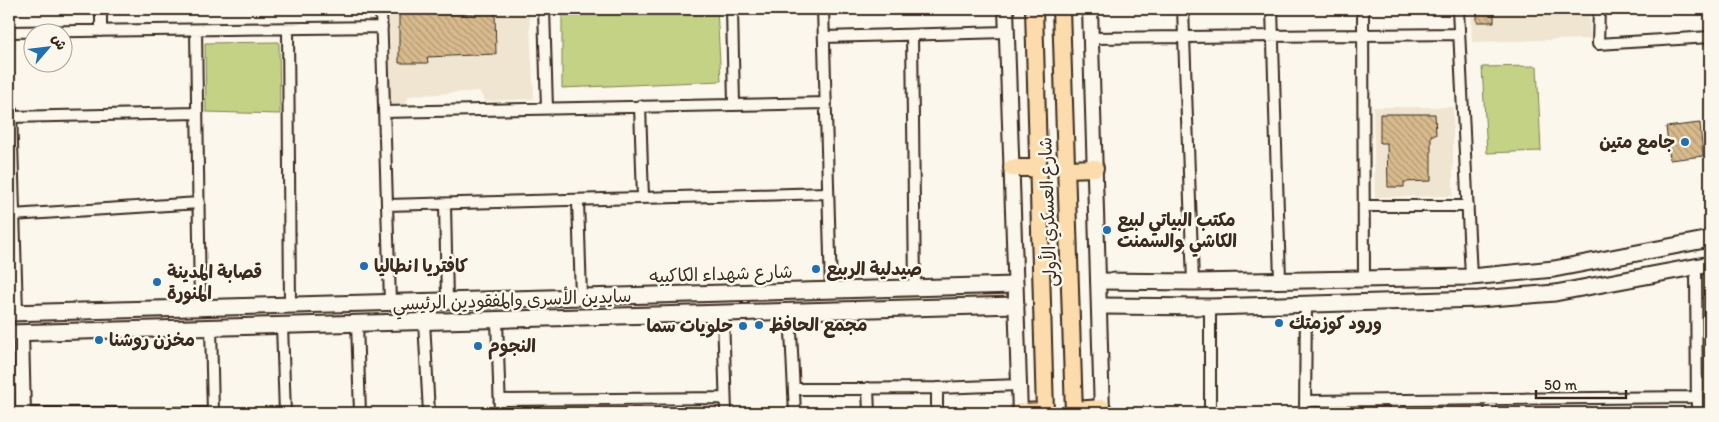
<svg xmlns="http://www.w3.org/2000/svg" width="1719" height="422" viewBox="0 0 1719 422" font-family="Itim,'Playpen Sans Arabic',sans-serif">
<style>
.built{fill:#f0e5d0}
.green{fill:#c4d285;stroke:#807e52}
.building{fill:url(#building-back-hatch);stroke:#3b2a1e}
.lines{fill:none;stroke-linecap:round;stroke-linejoin:round}
.minor-casing{stroke:#3b2a1e;stroke-width:14}
.tertiary-casing{stroke:#3b2a1e;stroke-width:18}
.secondary-casing{stroke:#3b2a1e;stroke-width:19}
.primary-casing{stroke:#3b2a1e;stroke-width:20}
.minor{stroke:#fbf7ec;stroke-width:10}
.tertiary{stroke:#fbf7ec;stroke-width:14}
.secondary{stroke:#fbf7ec;stroke-width:15}
.primary{stroke:#fcdcac;stroke-width:16}
.poi-dot{fill:#1f6fb2;stroke:#fbf7ec;stroke-width:2}
.labels{text-anchor:middle;stroke-width:5;stroke-linejoin:round;paint-order:stroke}
.poi-label{font-size:18px;font-weight:bold;fill:#3b2a1e;stroke:#fbf7ec;text-anchor:start}
.street-label{font-size:18px;fill:#3b2a1e;stroke:#fbf7ec}
</style>
<defs>
<pattern id="building-back-hatch" width="6" height="6" patternUnits="userSpaceOnUse" patternTransform="scale(1.25)"><rect width="6" height="6" fill="#d8bb8d"/><path d="M-1 5l2 2M0 0l6 6M5-1l2 2" fill="none" stroke="#b09873"/></pattern>
</defs>
<rect width="100%" height="100%" fill="#fbf7ec"/>
<filter id="ink" filterUnits="userSpaceOnUse"><feTurbulence type="fractalNoise" baseFrequency=".02" numOctaves="2"/><feDisplacementMap in="SourceGraphic" scale="10" xChannelSelector="R" yChannelSelector="G"/><feConvolveMatrix kernelMatrix="1 2 1 2 8 2 1 2 1" color-interpolation-filters="sRGB"/></filter>
<g filter="url(#ink)">
<path class="built" d="M389,9H529L534,99L485,101L479,91L409,96L405,104L390,105Z
M1471,9H1589L1590,39L1472,42Z
M1373,107H1453V196L1375,197Z"/>
<path class="green" d="M562,9H717L721,81L562,88Z
M279,42L280,114L206,112L205,43Z
M1537,66L1541,151L1487,153L1482,67Z"/>
<path class="building" d="M399,9H444V14L495,12L496,54L427,57L428,63H399Z
M1477,9H1494V22H1477Z
M1380,114H1435L1436,135H1431V181L1404,182V187H1388L1387,143H1380Z
M1700,123L1703,156L1670,160L1666,127Z"/>
<g class="lines">
<defs>
<path id="minor" d="M101,9V31
M381,9L390,302
M544,9L547,108
M732,9L734,104
M823,9L831,290
M1183,9L1193,282
M1272,9L1280,280
M1363,9L1364,279
M1458,9L1471,277
M1599,9L1598,44L1710,37
M288,29L290,305
M196,30L200,307
M9,32L382,27
M912,35L915,287
M824,37L1007,32
M1091,38L1459,34
M640,106L643,198
M384,112L826,103
M9,117L197,113
M578,200L581,297
M445,204L447,300
M387,205L828,193
M1364,206H1468
M12,215L199,203
M1696,267L1697,413
M790,311L795,413
M723,313L726,413
M497,319L500,413
M424,321L429,413
M357,323L360,413
M282,325L285,413
M211,327L213,413
M868,388L869,413
M937,388V413
M795,389L937,388L1019,385
M500,400L725,398
M1395,400V413
M1305,401L1697,397
M23,413H213
M1210,413V307
M1305,413L1306,305
M1490,413L1491,399"/>
<path id="tertiary" d="M1006,9L1020,413
M1090,9L1102,413
M9,109L15,312
M21,333L23,413"/>
<path id="secondary" d="M1099,281L1193,282L1471,277L1554,269L1710,239
M1100,306L1210,307L1479,299L1555,293L1710,264
M9,313L1015,285
M9,333L1016,305"/>
<path id="primary" d="M1034,9L1045,413
M1061,9L1074,413
M1012,168H1038
M1067,169L1095,168
M1074,410L1102,408
M1020,412L1045,411"/>
</defs>
<use href="#minor" class="minor-casing"/>
<use href="#tertiary" class="tertiary-casing"/>
<use href="#secondary" class="secondary-casing"/>
<use href="#primary" class="primary-casing"/>
<use href="#minor" class="minor"/>
<use href="#tertiary" class="tertiary"/>
<use href="#secondary" class="secondary"/>
<use href="#primary" class="primary"/>
</g>
</g>
<g class="poi-dot">
<circle cx="1685" cy="142" r="5"/>
<circle cx="1107" cy="230" r="5"/>
<circle cx="364" cy="266" r="5"/>
<circle cx="816" cy="269" r="5"/>
<circle cx="157" cy="282" r="5"/>
<circle cx="1279" cy="323" r="5"/>
<circle cx="759" cy="325" r="5"/>
<circle cx="743" cy="326" r="5"/>
<circle cx="99" cy="340" r="5"/>
<circle cx="478" cy="346" r="5"/>
</g>
<g class="labels">
<g class="poi-label">
<text x="1675" y="148" text-anchor="end">جامع متين</text>
<text x="1117" y="226">مكتب البياتي لبيع<tspan x="1117" dy="21">الكاشي والسمنت</tspan></text>
<text x="374" y="272">كافتريا انطاليا</text>
<text x="826" y="275">صيدلية الربيع</text>
<text x="167" y="278">قصابة المدينة<tspan x="167" dy="21">المنورة</tspan></text>
<text x="1289" y="329">ورود كوزمتك</text>
<text x="769" y="331">مجمع الحافظ</text>
<text x="733" y="332" text-anchor="end">حلويات سما</text>
<text x="109" y="346">مخزن روشنا</text>
<text x="488" y="352">النجوم</text>
</g>
<g class="street-label">
<text transform="translate(1048 212) rotate(-92)" y="6">شارع العسكري الأولى</text>
<text transform="translate(721 274) rotate(-2)" y="6">شارع شهداء الكاكييه</text>
<text transform="translate(512 300) rotate(-2)" y="6">سايدين الأسرى والمفقودين الرئيسي</text>
</g>
</g>
<rect width="1719" height="422" fill="none" stroke="#fbf7ec" stroke-width="30"/>
<rect x="15" y="15" width="1689" height="392" fill="none" stroke="#3b2a1e" stroke-width="2" filter="url(#ink)"/>
<g transform="translate(48 48) rotate(62)"><circle r="24" fill="#fbf7ec" stroke="#aea59a"/>
<path d="M0-4L9 19L0 12L-9 19Z" fill="#1f6fb2"/>
<text y="-8" font-size="14" font-weight="bold" text-anchor="middle" fill="#3b2a1e">ش</text>
</g>
<path d="M1536 390v8h90v-8" fill="none" stroke="#3b2a1e" stroke-width="2.5"/>
<text x="1544" y="390" font-size="15" fill="#3b2a1e" stroke="#fbf7ec" stroke-width="4" paint-order="stroke">50 m</text>
</svg>
